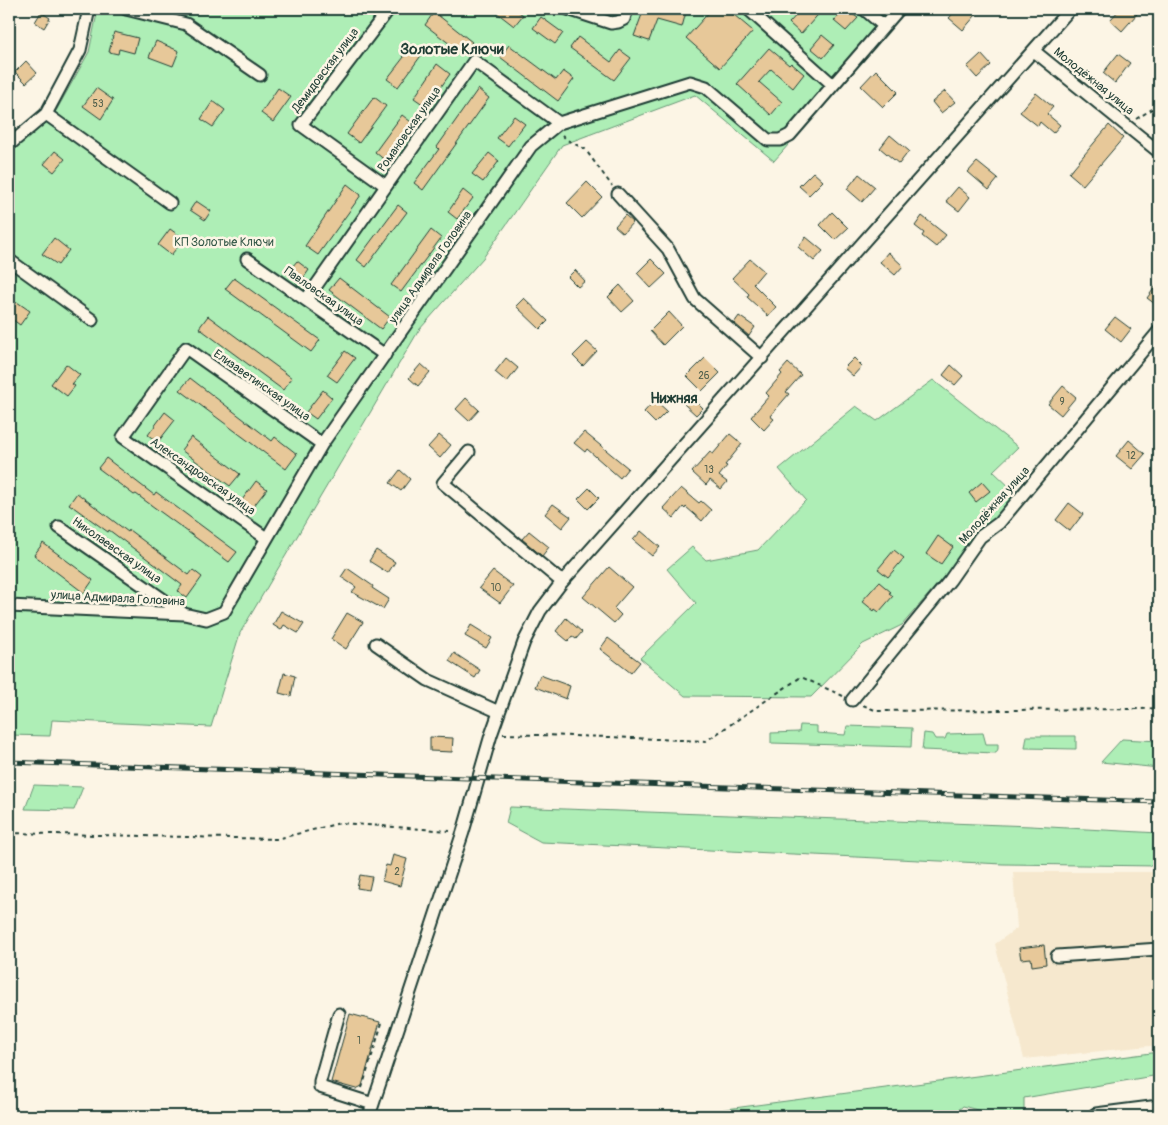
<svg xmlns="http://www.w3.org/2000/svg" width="1168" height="1125" viewBox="0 0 1168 1125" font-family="Pangolin,sans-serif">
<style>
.built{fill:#f6e8ce}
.green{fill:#aeeeb6;stroke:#669675}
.building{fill:#e7c899;stroke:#1f3d34}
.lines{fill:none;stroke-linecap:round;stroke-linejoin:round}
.minor-casing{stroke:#1f3d34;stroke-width:15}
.major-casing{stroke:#1f3d34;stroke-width:19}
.path{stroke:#1f3d34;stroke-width:2;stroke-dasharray:4 4;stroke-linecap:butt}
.minor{stroke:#fcf5e5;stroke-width:11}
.major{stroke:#fcf5e5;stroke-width:15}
.rail-casing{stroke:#1f3d34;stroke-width:5}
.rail{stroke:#fcf5e5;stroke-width:3;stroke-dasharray:9;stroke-linecap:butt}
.labels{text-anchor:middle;stroke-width:5;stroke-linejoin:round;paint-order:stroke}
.number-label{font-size:10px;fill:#51604d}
.street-label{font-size:12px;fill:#1f3d34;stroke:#fcf5e5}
.park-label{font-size:12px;fill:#345848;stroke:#fcf5e5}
.quarter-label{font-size:15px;font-weight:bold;fill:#1f3d34;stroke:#fcf5e5}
</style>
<rect width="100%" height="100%" fill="#fcf5e5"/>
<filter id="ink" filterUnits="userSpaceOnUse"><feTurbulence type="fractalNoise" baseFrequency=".02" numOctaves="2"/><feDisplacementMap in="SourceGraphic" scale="10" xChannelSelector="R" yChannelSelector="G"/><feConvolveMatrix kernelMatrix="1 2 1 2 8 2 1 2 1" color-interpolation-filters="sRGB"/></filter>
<g filter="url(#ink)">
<path class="built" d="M1013,872H1159V1045L1024,1059L995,944L1017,928Z"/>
<path class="green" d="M98,9H908L774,161L695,95L562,145L483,258L419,330L240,633L211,727L52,720L50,736L9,735V153L56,111L89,52Z
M933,380L1018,447L993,471L1016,493L902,625L863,644L811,697L685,696L640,658L696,603L667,569L692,547L706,560L758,550L806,500L779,469L856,406L877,421Z
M800,725L817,726V733L845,735L847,726L912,728L911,747L771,743V733L799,732Z
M924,733L932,734L935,739H945L947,734L983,733L986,744H998V749L996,753L922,750Z
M1027,736H1076V749L1025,748Z
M1122,739L1159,741V768L1101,762Z
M34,785L83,787L74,810L25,809Z
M510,807L1031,826L1159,833V866L1003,864L541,842L506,823Z
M1159,1052V1075L1024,1098V1115C1001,1118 985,1112 963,1106L956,1112L955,1116H673Z"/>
<path class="building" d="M492,9H515L523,15L514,26Z
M644,9H676L686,12L682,27L657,20L649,41L634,36Z
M712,9H727L753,31L720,68L686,38Z
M802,9H823L801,34L789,23Z
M845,9L858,18L846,31L834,21Z
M957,9H981L963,30L949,18Z
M1120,9H1132L1137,14L1122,31L1110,20Z
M41,12L50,18L44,28L35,22Z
M434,12L472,42L463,54L425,25Z
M541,17L563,33L555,44L533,28Z
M114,32L138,38L134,53L119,49L118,54L109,52Z
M822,35L834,45L823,58L811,48Z
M578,37L611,62L620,50L631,58L614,80L570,48Z
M156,41L179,51L173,66L149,57Z
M411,44L423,53L398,87L387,79L404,57L402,56Z
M509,45L556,80L563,71L574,79L558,101L500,57Z
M769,48L789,65L791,63L804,74L793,88L771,69L759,82L782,102L771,115L737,84Z
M981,54L991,65L977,78L967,67Z
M1118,54L1130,63L1115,83L1103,73Z
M26,61L37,73L26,83L15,72Z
M437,64L450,74L427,107L414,98Z
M876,70L898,92L883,107L861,86Z
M96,88L113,100L101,119L83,106Z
M278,88L291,97L273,122L261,113Z
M478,89L489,98L423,190L414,183L439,149L437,147Z
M945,91L955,102L941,113L932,102Z
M1036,93L1053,107L1047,114L1060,125L1053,133L1040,122L1038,126L1020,112Z
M374,97L386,106L359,143L347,134Z
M213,101L225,110L213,127L201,119Z
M402,115L415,125L387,162L375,152Z
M514,116L525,124L508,146L497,138Z
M1109,125L1123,138L1083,185L1069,173Z
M890,135L909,151L899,164L880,148Z
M55,151L65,159L54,172L44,164Z
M489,153L499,161L483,182L472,174Z
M977,162L998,179L989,190L968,172Z
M813,172L823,181L809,195L799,186Z
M859,174L875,187L862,202L847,189Z
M587,182L602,197L582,218L567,203Z
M347,184L361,195L318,255L305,246Z
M958,187L970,197L959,211L946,201Z
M463,190L473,198L457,219L448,212Z
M196,201L211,211L205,220L190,210Z
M398,205L407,212L366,267L357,260Z
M832,212L848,228L835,240L820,225Z
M625,215L633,222L623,233L615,226Z
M922,216L946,235L936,247L922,236L924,233L915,226Z
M170,229L184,239L171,255L158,245Z
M431,230L441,238L401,292L391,285Z
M806,237L823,251L814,261L798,247Z
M54,238L69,250L58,265L42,254Z
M888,252L903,266L895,275L880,262Z
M651,259L666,274L651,288L637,273Z
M750,259L764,271L753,284L776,307L768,316L747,297L749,294L732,278Z
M297,261L309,270L300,283L287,273Z
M575,270L585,281L578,287L568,277Z
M234,278L320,340L311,352L225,289Z
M339,278L390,317L381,329L329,290Z
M1159,282V299L1155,304L1147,298Z
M620,285L634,301L622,312L608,297Z
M524,298L548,321L540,329L516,306Z
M17,302L30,311L20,325L9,317V313Z
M669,312L682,326L663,345L650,331Z
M208,316L292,378L283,390L199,328Z
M739,316L755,327L749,336L734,323Z
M1115,317L1131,329L1121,342L1105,329Z
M587,342L597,351L583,366L573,356Z
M345,351L355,358L337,382L327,375Z
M506,358L518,368L507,382L495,372Z
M705,358L720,373L702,391L687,376Z
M854,358L862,366L853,376L844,368Z
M788,363L801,375L786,392L789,394L770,416L774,419L764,430L751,417L769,396L766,393L782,374L780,372Z
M66,364L80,375L72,384L75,386L67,396L51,384Z
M421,364L430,372L418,386L409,378Z
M951,365L963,376L955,385L943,375Z
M190,378L272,441L275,437L297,454L286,469L180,390Z
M1063,386L1076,397L1061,415L1048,404Z
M323,390L332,398L316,419L306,412Z
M691,396L703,408L696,415L684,404Z
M466,398L479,410L469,421L456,409Z
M655,400L667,411L655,423L644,412Z
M165,412L175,420L158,442L148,435Z
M584,432L628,468L620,478L587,449L585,452L574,443Z
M730,434L742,444L725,465L727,466L719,476L727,482L721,489L710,480L706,485L692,472L710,452L713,454Z
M439,435L451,445L440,458L428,447Z
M191,437L240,474L230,486L181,450Z
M1129,440L1145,454L1132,469L1116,456Z
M106,458L154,495L156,492L237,552L229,562L136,494L134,495L98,468Z
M400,470L410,479L401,491L390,483Z
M256,481L267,489L249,512L239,504Z
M982,482L990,491L976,502L969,493Z
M589,488L599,498L588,509L578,499Z
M681,488L699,503L701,501L711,510L702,521L686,507L685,509L683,507L674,518L663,508Z
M77,493L128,532L129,530L189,575L193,570L202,577L187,598L178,591L182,585L109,530L108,532L69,504Z
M1069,503L1083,514L1070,531L1056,520Z
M553,504L571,517L562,528L545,514Z
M529,531L549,547L542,556L522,539Z
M641,531L660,547L652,556L633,540Z
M938,536L953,547L941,564L926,554Z
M43,543L93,580L84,593L34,555Z
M376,550L395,562L388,573L369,561Z
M894,550L904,558L888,577L878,569Z
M609,567L632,587L614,608L621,615L614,623L583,597Z
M347,568L373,586L372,588L389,599L383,609L352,592L356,587L341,577Z
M493,571L513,586L500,603L479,588Z
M879,582L891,592L889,593L893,596L879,612L875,609L874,611L862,601Z
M281,611L304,624L298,633L284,625L281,630L273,625Z
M347,613L363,622L346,649L331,639Z
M566,618L582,632L576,639L572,636L568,641L556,631Z
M471,625L492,638L486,648L465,636Z
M608,638L640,662L631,673L600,649Z
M454,653L480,670L475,678L449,661Z
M284,673L295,676L291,696L279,693Z
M540,675L570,686L566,699L535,687Z
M430,737L453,738L452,752L430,751Z
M393,855L407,859L400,886L382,881L386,865L390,866Z
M360,875L372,877L369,890L357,888Z
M1044,945L1046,964L1032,966L1031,958L1021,959L1019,948Z
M350,1014L380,1022L362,1086L356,1089L331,1082Z"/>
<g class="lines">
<defs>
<path id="minor" d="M126,9L186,24L260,75
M568,9L611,23L618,22L624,19L627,9
M748,9L832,84
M864,9L884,26
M1034,51L1159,152
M46,114L170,203
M9,145L46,114L80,50L89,9
M386,186L301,125L389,9
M618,194L668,249L695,299L762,358
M247,259L385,355
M9,260L92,320
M306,300L474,61L559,123
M469,452L443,483L562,582
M59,527L184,614
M266,538L123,437L186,348L322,444
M9,606L184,614L206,619L224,612L322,444L531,146L559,123L690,82L706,87L768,140H780L790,135L899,9
M376,644L428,680L499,712
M852,700L950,580L980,537L999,523L1159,331
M1057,956L1159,949
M339,1014L320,1081V1087L373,1104
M369,1116L463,832L491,735L524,642L540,611L562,582L1070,9"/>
<path id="major" d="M1096,1116L1159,1108"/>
</defs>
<use href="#minor" class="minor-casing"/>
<use href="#major" class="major-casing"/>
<path class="path" d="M1136,119L1159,105
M562,135L567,140L585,149L612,186
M863,705L877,711L1141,709L1159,708
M503,734L609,737L706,741L801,677L843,696
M9,833L277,839L340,823L450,831
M362,1088L382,1023"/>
<use href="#minor" class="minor"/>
<use href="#major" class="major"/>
<defs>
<path id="rail" d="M9,762L1159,802"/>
</defs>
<use href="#rail" class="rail-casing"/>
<use href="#rail" class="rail"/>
</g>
</g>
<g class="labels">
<g class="number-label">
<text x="98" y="107">53</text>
<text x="704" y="379">26</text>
<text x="1062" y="405">9</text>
<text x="1131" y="459">12</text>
<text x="709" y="473">13</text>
<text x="496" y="591">10</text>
<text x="397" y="875">2</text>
<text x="359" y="1044">1</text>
</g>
<g class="street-label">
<text transform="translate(325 70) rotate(-53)" y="4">Демидовская улица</text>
<text transform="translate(1094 81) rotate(39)" y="4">Молодёжная улица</text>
<text transform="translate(409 129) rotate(-55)" y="4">Романовская улица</text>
<text transform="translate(430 267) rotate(-55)" y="4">улица Адмирала Головина</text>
<text transform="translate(324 296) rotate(35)" y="4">Павловская улица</text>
<text transform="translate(262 385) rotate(35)" y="4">Елизаветинская улица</text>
<text transform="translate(203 476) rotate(35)" y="4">Александровская улица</text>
<text transform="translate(994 505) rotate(-48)" y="4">Молодёжная улица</text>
<text transform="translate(117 550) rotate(35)" y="4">Николаевская улица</text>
<text transform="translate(118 598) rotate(3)" y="4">улица Адмирала Головина</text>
</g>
<g class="park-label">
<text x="224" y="246">КП Золотые Ключи</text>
</g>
<g class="quarter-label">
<text x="452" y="54">Золотые Ключи</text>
<text x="674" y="403">Нижняя</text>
</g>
</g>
<rect width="1168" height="1125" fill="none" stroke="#fcf5e5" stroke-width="30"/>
<rect x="15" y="15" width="1138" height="1095" fill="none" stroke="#1f3d34" stroke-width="2" filter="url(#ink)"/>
</svg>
